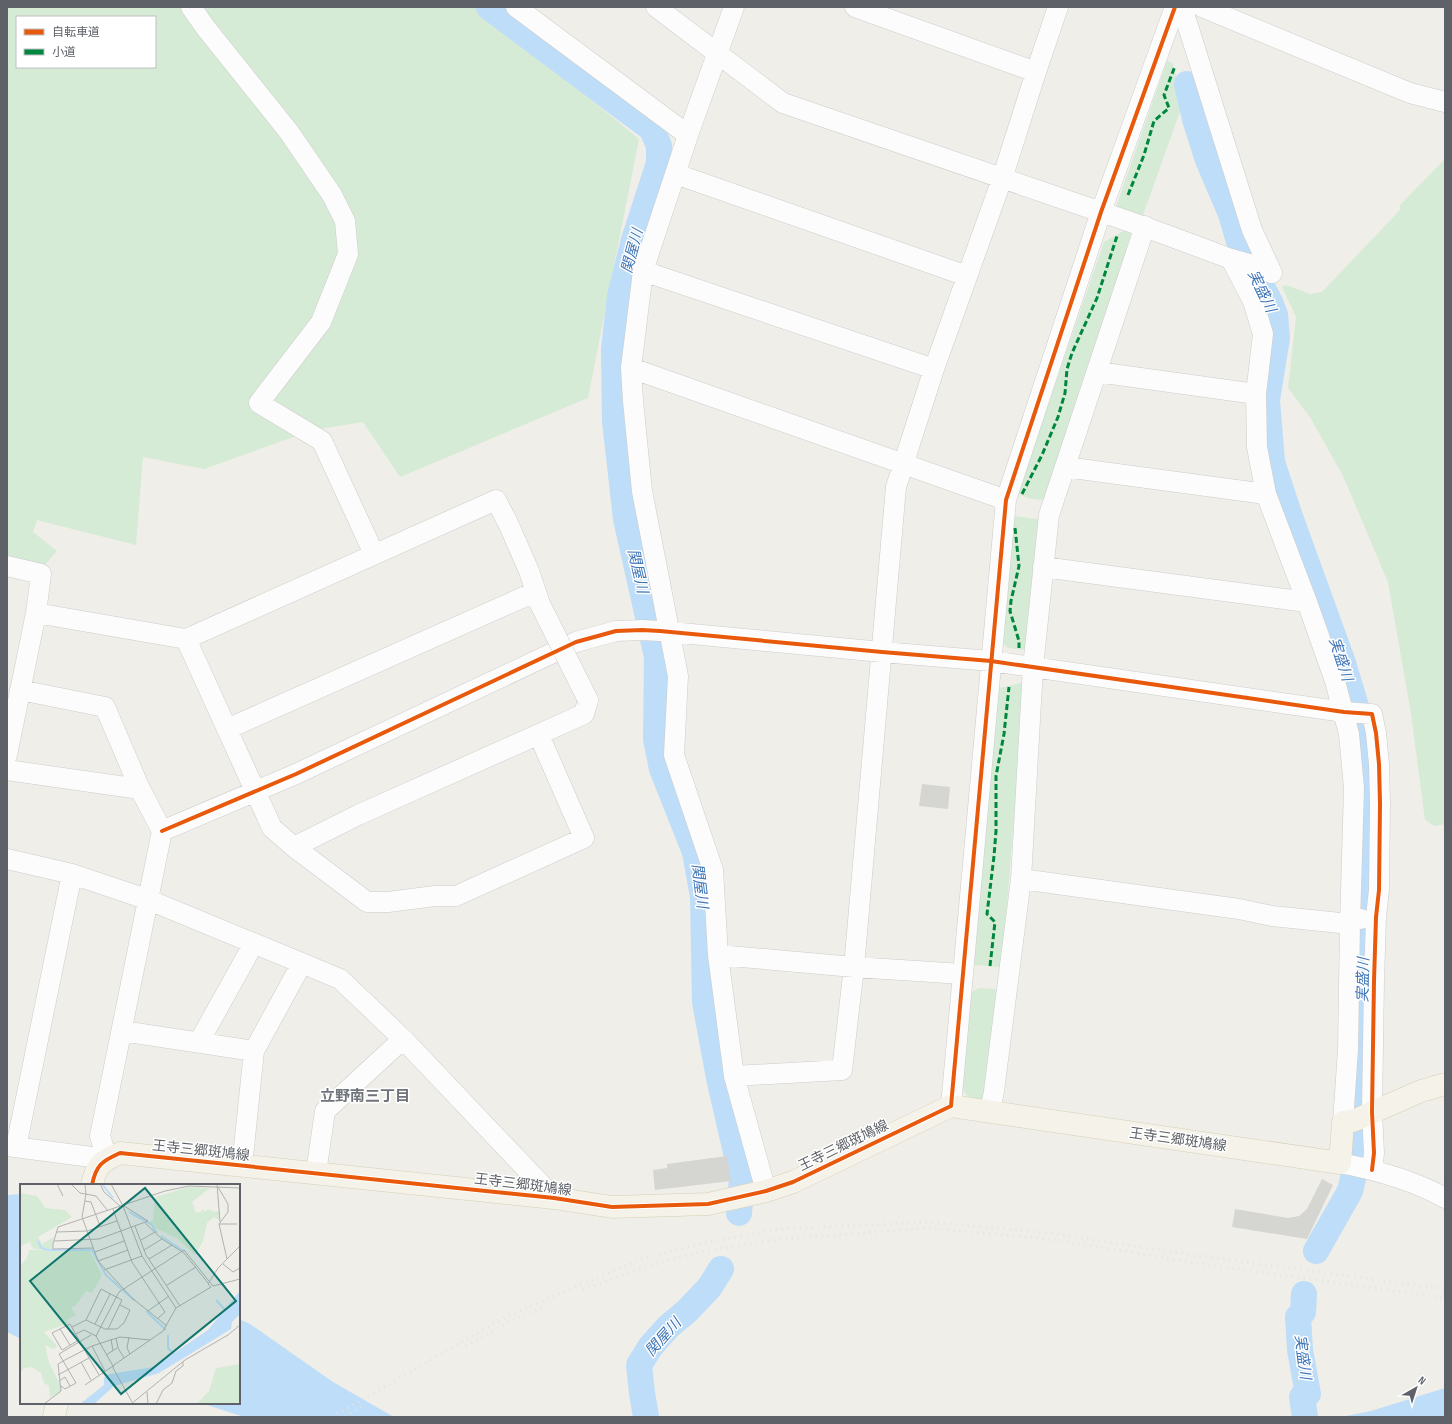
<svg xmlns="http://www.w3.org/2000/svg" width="1452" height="1424" viewBox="0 0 1452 1424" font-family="'Sofia Sans Condensed','Noto Sans JP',sans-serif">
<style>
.green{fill:#d6ebd5;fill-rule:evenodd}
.water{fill:#beddf8}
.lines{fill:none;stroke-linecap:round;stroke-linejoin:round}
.river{stroke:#beddf8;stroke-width:26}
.building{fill:#d5d5d2}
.minor-casing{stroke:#cccccb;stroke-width:21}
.major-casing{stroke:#d7d0b6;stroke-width:23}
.minor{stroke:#fdfcfc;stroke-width:20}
.major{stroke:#f4f2e9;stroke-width:22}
.rail{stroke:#e4e5e4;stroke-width:3;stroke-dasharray:1 5;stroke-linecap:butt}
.minor-bridge-casing{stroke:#cccccb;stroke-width:21;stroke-linecap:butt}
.minor-bridge{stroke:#fdfcfc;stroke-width:20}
.quiet{stroke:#00873e;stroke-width:3;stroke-dasharray:6 3;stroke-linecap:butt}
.cycleway-casing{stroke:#fff;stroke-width:6}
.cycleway{stroke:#e8590c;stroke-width:4}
.labels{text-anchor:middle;stroke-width:3;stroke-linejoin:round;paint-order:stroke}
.street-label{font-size:14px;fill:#5e6268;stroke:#fff}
.water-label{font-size:15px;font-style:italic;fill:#3e75b8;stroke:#fff}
.neighbourhood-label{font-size:15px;font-weight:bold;fill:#6f747a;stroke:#fff}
.inset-river{fill:none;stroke:#beddf8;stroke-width:2}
.inset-road{fill:none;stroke:#b1b2b1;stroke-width:1}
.view{fill:#0f766e;fill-opacity:0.15;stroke:#0f766e;stroke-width:2}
.inset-edge{fill:none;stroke:#5e6268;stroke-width:2}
</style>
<rect width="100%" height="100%" fill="#efeee9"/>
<path class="green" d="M7,7H478L639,139L588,398L400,477L363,422L313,430L204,469L143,457L136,545L37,520L33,532L57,551L44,566L7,556ZM17,17H155V67H17Z
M1167,61L1170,62L1173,64L1183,101L1182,106L1143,215L1138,218L1116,207Z
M1445,159V824L1434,826L1425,820L1411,714L1388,582L1343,476L1310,417L1288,388L1296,317L1282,287L1286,285L1310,294L1322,292L1400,210V205Z
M1127,229L1134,237L1045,499C1038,501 1024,498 1018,493L1104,242Z
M1014,516L1037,519L1040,522L1026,650L1008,648L1002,642Z
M1021,683H1025L1002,966L999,967L975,965L972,959L997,690L1000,688Z
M979,988L995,989L998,993L988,1103L969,1098L962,1089L969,996L973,991Z"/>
<path class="water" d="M21,1194V1339L7,1332V1195Z
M239,1319L250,1324L333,1382L394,1417H244L201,1403H239Z
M1445,1388V1417H1341L1371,1411Z"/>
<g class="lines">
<path class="river" d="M489,7L652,129L659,146V163L634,240L620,296L614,349L615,421L626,519L657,657L656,739L662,769L695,852L703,897L705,1002L719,1078L742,1178L739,1213
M1187,84L1195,119L1208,160L1231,214L1240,245L1270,302L1275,315L1277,338L1267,400L1272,462L1289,514L1343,663L1362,726L1365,837L1364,983L1360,1087V1149L1350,1191L1316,1251
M1304,1294L1303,1312L1298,1317L1300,1350L1308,1394L1302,1397L1305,1417
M646,1417L642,1393L639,1365L651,1346L668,1327L687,1311L709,1288L721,1269"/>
</g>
<path class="building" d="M922,784L950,787L948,809L919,806Z
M727,1156L731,1181L655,1190L653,1170L667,1168V1164Z
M1322,1179L1333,1185L1307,1239L1232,1227L1235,1209L1288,1218L1299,1216L1307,1209Z"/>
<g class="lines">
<defs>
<path id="minor" d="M191,7L205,27L289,132L332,195L345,221L348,254L321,322L259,403L322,441L374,554
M516,7L688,135
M656,7L783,103L1101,212C1144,226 1186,242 1228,258C1243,263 1258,265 1272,273
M734,7L688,135L643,271L631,368L633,401L642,491L678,676L674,755L713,870L718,955L734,1076L766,1191
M855,7L1036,72
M1182,7L1252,230L1272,273
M1202,7L1410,93L1445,102
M676,174L967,276
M1231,259L1253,301L1263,334L1256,394L1257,447L1266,494L1307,602L1335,681L1349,734L1354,788L1350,924L1348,1050L1343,1122
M643,271L934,369
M631,368L1006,500
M1097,372L1256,394
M1065,467L1266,494
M7,566L41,574L36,613L7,755
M1043,567L1307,602
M36,613L186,639L496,500L508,523L529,571L540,604
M186,639L272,828L294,847L367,902H388L435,896H456L584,838L539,735
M227,729L535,592
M7,770L140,789
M162,831L296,774L576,642L616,631L642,630L660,631L882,652L991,661L1344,712L1372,714L1376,733L1379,764L1380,804L1379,890L1376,917L1374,981L1372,1112L1374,1153L1372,1170
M294,847L358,815L584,714L588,700
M7,859L72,874L149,900L340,979L403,1039L554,1198
M1021,879L1239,909L1272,916L1350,924L1357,919H1361
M718,955L854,967L963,974
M122,1031L254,1051
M199,1042L254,943
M734,1076L842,1070L854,967L896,487L934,369L1002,179L1036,72L1058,7
M951,1106L1006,500L1101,212L1175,7
M990,1112L994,1091L1021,879L1033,667L1049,515L1145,226
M7,1146L107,1159L100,1136L162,831L140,789L105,707L20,690
M16,1147L72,874
M1340,1163C1376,1170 1413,1180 1445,1198
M242,1166L254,1051L302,963
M316,1173L325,1111L403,1039"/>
<path id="major" d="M92,1185C96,1165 102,1161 120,1153L554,1198L612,1207L708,1204L766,1191L793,1182L951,1106L1340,1163L1343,1122L1353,1121L1421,1091L1445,1084
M54,1417L57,1403"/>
</defs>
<use href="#minor" class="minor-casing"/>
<use href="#major" class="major-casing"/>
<use href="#minor" class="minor"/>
<use href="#major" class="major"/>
<path class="rail" d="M583,1290L642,1268L700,1252L773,1240L927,1228L1050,1239L1202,1264L1445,1298
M466,1346L509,1322L543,1307
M332,1417L505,1317L641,1259L699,1244L779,1229L929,1222L1049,1233L1200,1256L1445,1289
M345,1417L364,1405"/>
<defs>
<path id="minor-bridge" d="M540,604L588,700"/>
</defs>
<use href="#minor-bridge" class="minor-bridge-casing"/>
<use href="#minor-bridge" class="minor-bridge"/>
<path class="quiet" d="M1128,195L1144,155L1154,121L1169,108L1164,95L1175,66
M1022,494L1042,455L1058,417L1065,393L1067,369L1072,353L1097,298L1117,236
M1015,528L1019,566L1011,601L1010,611L1019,641V648
M990,966L995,922L987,914L994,856L996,831V776L1004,734L1009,687"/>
<defs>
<path id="cycleway" d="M162,831L296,774L576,642L616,631L642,630L660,631L882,652L991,661L1344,712L1372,714L1376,733L1379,764L1380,804L1379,890L1376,917L1374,981L1372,1112L1374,1153L1372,1170
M92,1185C96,1165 102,1161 120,1153L554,1198L612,1207L708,1204L766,1191L793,1182L951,1106L1006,500L1101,212L1175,7"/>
</defs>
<use href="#cycleway" class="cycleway-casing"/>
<use href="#cycleway" class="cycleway"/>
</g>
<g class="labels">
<g class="street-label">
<text transform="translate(1178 1139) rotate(8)" y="5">王寺三郷斑鳩線</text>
<text transform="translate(843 1145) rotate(-26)" y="5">王寺三郷斑鳩線</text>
<text transform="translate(201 1150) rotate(6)" y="5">王寺三郷斑鳩線</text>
<text transform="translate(523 1184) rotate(7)" y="5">王寺三郷斑鳩線</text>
</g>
<g class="water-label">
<text transform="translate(632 251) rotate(-75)" y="5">関屋川</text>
<text transform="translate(1262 291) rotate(64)" y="5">実盛川</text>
<text transform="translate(638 571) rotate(77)" y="5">関屋川</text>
<text transform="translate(1341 659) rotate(72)" y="5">実盛川</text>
<text transform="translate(700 886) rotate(83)" y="5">関屋川</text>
<text transform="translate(1363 980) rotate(-89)" y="5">実盛川</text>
<text transform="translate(663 1337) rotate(-48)" y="5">関屋川</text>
<text transform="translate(1303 1357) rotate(83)" y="5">実盛川</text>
</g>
<g class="neighbourhood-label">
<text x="365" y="1101">立野南三丁目</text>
</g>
</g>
<g transform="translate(20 1184)">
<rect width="220" height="220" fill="#efeee9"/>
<path d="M169,3L190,4L172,18L176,29L181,28L183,24L184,28L189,25L194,28L200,27L199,36L194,33L187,39L183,57L175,71L157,54L137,45L130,38L133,36L135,13ZM0,9L17,12L25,24L45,26L52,33L18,53L22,60L34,53L32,66L13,65L10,58L0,62ZM9,66L70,67L82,91L72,109L66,107L56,121L51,124L56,131L47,136L50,139L24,148L37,162L34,165L25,161L29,179L42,204L41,208L30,213L29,202L24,199L21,189L12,183L4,184L0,189V82L7,74ZM220,180V220H177L189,207L196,184Z" fill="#d6ebd5"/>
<path d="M220,107V130L212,138L211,145L139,189L94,202L74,220H60L84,201V194L89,190L134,183L188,146Z" fill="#beddf8"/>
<path class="inset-river" d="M82,0L93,14M109,28L131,40L137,49M141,52L163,67M18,57L21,64L28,66H72L86,91L115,117M196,116L207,128M126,127L146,146M148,151V164L155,171"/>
<path class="inset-road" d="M37,0L43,12M51,0L60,9L76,12L88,27M65,0L66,10L62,33L78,77L112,114L147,142M80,0L84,8L100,22M91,0L103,22L122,72L156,124M197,0L200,38M198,3L208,20V28L199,40L207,75M65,17L71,18L80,42M104,22L128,37M93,25L112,78L145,128L137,135M125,39L142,55L164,69L188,99M199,40H217M115,42L126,71L160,122M37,48L67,47L97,37M121,56L135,48M34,57L79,55L128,37M73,64L33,65V60L38,43L145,7L169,2L220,4M124,66L142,55M75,68L104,57M129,75L152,61M78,77L108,66M203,80L213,88L220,84M84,86L122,72M147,101L176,83M193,102L220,95M128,127L149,112M66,136L85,145H97L104,139L110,126L100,121M50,140L59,156L42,166L32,149ZM75,140L90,110M52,143L66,136L81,105L102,116L88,145M40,145L50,161M56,150L64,146L76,152L93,182L65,201M76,152L99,108L164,66L193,102M109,153L107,164L110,170M96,154L98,164L104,174M91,155L93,167M72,162L85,187M64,165L79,191M86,171L97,164M61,178L71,196M38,191L69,174M39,197L45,193L50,202M41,202L45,205L56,199L39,170L71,151M127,208L128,220M112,218L93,184L94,181L143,147L156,124L191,103L188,100L198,84L220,62M24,220L41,207L38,180L43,177L72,162L100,153L130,156M111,220L165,176L208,151L220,141M136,220L143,206L152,199L156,187L163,182V178"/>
<path class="view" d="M125,4L216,117L101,210L10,97Z"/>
<rect width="220" height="220" class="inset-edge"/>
</g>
<rect width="1452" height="1424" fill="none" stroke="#5e6268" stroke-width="16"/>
<rect x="16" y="16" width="140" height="52" fill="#ffffff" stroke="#bfc0c3"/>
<rect x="24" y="29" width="20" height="6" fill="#e8590c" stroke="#bfc0c3"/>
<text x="52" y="36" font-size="12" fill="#5e6268">自転車道</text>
<rect x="24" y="49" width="20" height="6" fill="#00873e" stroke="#bfc0c3"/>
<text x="52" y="56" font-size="12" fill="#5e6268">小道</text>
<g transform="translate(1416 1388) rotate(39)" stroke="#ffffff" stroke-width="3" paint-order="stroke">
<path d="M0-3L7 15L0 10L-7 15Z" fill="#5e6268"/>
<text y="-6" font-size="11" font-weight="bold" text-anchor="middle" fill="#5e6268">N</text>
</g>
</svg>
